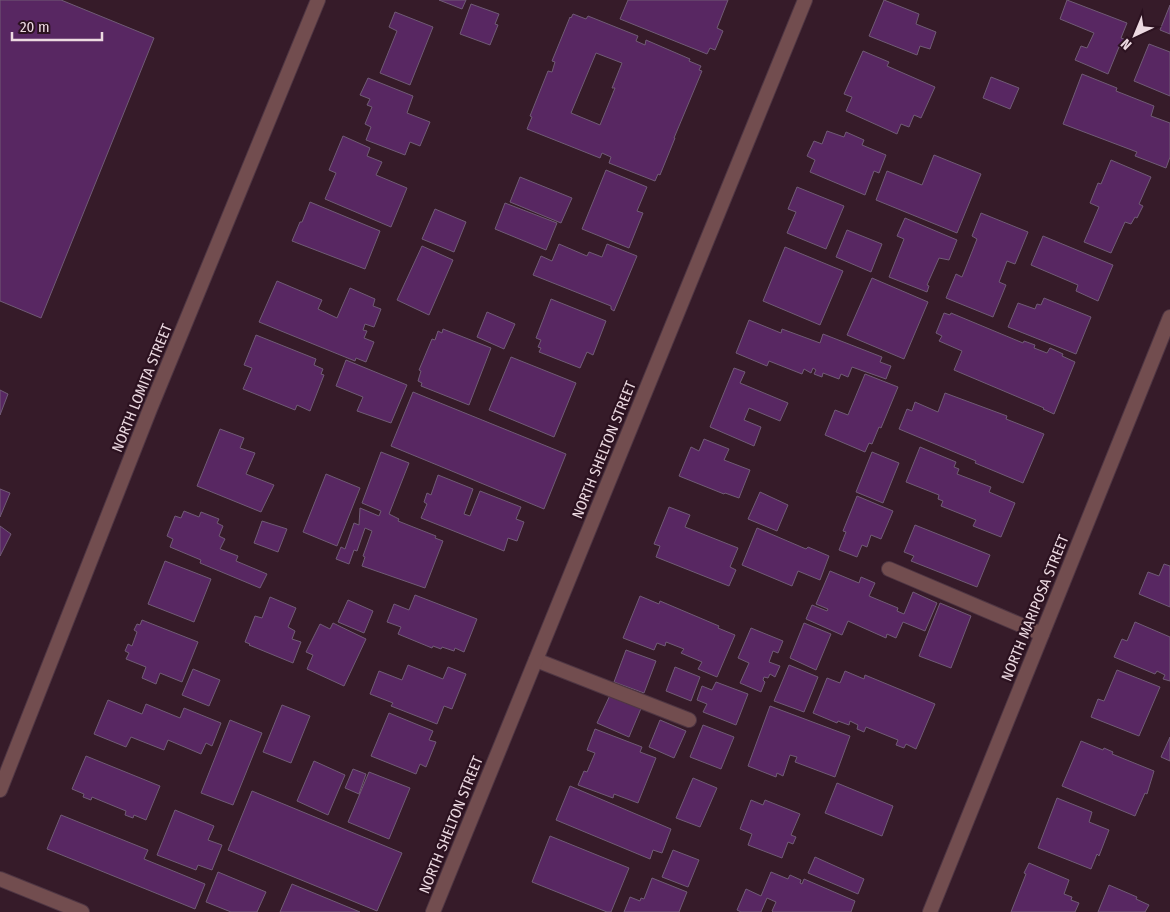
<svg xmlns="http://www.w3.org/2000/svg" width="1170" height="912" viewBox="0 0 1170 912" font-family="'Fira Sans Condensed',sans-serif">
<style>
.building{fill:#582762;stroke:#705b75;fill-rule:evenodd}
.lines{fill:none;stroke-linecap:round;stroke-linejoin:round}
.service-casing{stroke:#4f3643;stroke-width:16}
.minor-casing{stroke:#4f3643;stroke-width:16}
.tertiary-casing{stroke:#4f3643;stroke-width:16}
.service{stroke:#724d4f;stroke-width:14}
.minor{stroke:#724d4f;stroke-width:14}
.tertiary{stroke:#724d4f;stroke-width:14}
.labels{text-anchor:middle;stroke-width:4.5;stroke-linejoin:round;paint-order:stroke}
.street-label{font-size:15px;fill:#ecd9e1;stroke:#2c1220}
</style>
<rect width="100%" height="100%" fill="#361b29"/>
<path class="building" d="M0,0H61L154,38L41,318L0,301Z
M439,0H466L462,9Z
M628,0H728L717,28L723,31L715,50L710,48L707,54L620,19Z
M884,0L919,14L916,24L936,32L930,49L920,46L917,55L869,36Z
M1067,0L1127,23L1121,38L1126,40L1123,49L1119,47L1108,74L1075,60L1081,46L1087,48L1094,33L1060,19Z
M471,4L499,14L495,24L498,25L490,45L460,34Z
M1170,5V34L1160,30Z
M395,12L433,27L410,85L380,73L397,31L389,27Z
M573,14L586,19L588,16L638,36L636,41L645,45L646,40L690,59L689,61L701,66L699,70L702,71L674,138H675L660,175L658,174L655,181L609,163L611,157L602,153L600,158L527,129L532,117L530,116L548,71L552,72L555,62L552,61L570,17L571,18ZM596,53L622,63L612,88H615L600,125L571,113Z
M1149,44L1170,52V96L1134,81Z
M863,51L889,62L887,66L935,87L921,118L914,115L909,127L901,124L897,134L846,111L852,97L844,94Z
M1082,74L1117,88L1116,91L1154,106L1151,116L1170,123V157L1166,168L1135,156L1137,152L1063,124Z
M991,77L1019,88L1010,109L983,98Z
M368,78L413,96L407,113L430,122L420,146L410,142L405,155L366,140L371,127L365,124L372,107L367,105L370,99L360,95Z
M827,131L844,137L846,132L864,140L862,145L886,155L879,173L874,171L865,195L810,172L815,160L807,156L814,141L822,144Z
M343,136L370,148L367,156L382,162L376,175L407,188L391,227L325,199L336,173L329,170Z
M934,155L981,174L957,233L876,200L887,171L922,185Z
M1111,160L1151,177L1139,204L1143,206L1137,218L1135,217L1131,224L1125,222L1111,253L1084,242L1099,207L1090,203L1098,183L1101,184Z
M606,170L647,187L637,211L643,213L629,248L582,229Z
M520,177L572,198L561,223L510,202Z
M797,187L844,206L826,249L787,233L796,212L788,209Z
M310,202L380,231L365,269L292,241L300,222H302Z
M505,203L557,223L546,250L495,229Z
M435,209L466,222L454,252L422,239Z
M981,213L1028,232L1015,264L1007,261L999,282L1006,285L993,317L946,298L956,274L962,277L977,239L972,236Z
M905,218L957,240L949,260L939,258L927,285L929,286L927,292L889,277L904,239L897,236Z
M847,230L882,244L871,272L836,257Z
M1043,236L1113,265L1098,301L1076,291L1078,285L1031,265Z
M559,244L587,256L589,252L602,257L607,244L637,256L614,311L611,309V306L533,275L541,256L552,261Z
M422,246L453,260L429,315L397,300Z
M785,247L843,271L820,325L763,301Z
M872,278L928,302L904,359L847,335Z
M277,281L322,300L318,309L337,318L350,288L375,299L373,306L381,309L374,327L365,324L363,330L367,331L364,338L374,342L366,362L356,358L355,361L259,322Z
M1044,298L1091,317L1076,354L1008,327L1018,303L1035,309L1037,304L1041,305Z
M551,299L606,321L593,355L587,352L580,368L539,352L541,348L538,347L541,340L536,338Z
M487,312L515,324L504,349L477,337Z
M944,313L950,315L951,313L1023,343L1024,341L1035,345L1034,348L1047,353L1050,348L1063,354L1062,356L1075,362L1054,414L1043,409L1044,408L954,370L962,351L939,341L942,336L936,333Z
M749,320L781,333L782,329L820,343L823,334L882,357L880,362L891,366L886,379L852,367L848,377L841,374L839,379L823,373L822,377L814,374L816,370L813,368L811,373L804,369L802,374L769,361L767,366L736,353Z
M443,329L491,348L469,405L421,386L422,383L418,381L421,371L419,370L432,339L435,340L438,331L442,333Z
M256,335L316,359L314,365L323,369L321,374L324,375L310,411L297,405L295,410L243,389L252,368L244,365Z
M511,357L576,383L554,437L489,410Z
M346,360L407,385L391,423L357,411L363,397L336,386Z
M734,368L745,372L740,383L788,403L780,421L749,408L744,420L761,427L754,446L710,427Z
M865,374L898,387L881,428L879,427L872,444L869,443L865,452L825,435L835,410L848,415Z
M0,390L8,394L0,415Z
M413,392L566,454L544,509L391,446Z
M945,393L1007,416L1006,419L1044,434L1023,483L975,463L976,461L899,429L907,409L912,411L915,402L938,412Z
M220,429L244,438L240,448L255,453L246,474L274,485L261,512L197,486Z
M704,439L729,449L724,460L750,470L739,498L725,493L724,494L679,476L691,447L699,451Z
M920,447L956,462L954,467L959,469L957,474L991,487L989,492L1015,503L1001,537L973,526L976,520L941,506L943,501L938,499L939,495L906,482Z
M381,452L409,463L389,514L399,519L398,521L436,536L435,538L443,541L425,588L362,566L365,557L363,556L372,531L365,528L357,551L354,550L349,564L336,559L341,547L345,549L354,523L359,525L360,508L379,516L381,511L362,503Z
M872,452L899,463L883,503L856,492Z
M326,474L360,488L337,546L303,532Z
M438,475L473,489L464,514L470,516L480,491L521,507L516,519L524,522L517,541L508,538L504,551L421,518L427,504L424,502L427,493L431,495Z
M0,489L10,493L0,517Z
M760,492L788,505L777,531L748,519Z
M857,496L893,511L881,539L871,535L867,547L862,545L857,557L839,550L846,532L843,531Z
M669,507L690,515L685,527L738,548L730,567L736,570L729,586L656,557L660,546L654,544Z
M184,511L199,517L201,512L219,519L217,523L223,526L219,536L225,539L220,549L238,556L236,561L267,574L260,588L200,563L201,560L170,547L173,539L167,536L175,516L181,518Z
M262,521L287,529L278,552L254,543Z
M915,525L990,555L977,587L911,561L914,556L904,552Z
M0,526L11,534L0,556Z
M757,528L806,549L808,547L829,556L820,580L798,571L792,586L742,565Z
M165,561L211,579L194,622L148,604Z
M1164,564L1170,566V607L1139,594L1148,572L1159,576Z
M830,571L859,583L861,577L875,583L869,596L898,608L897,611L904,614L913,592L937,603L925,631L903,622L896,638L887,634L886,638L848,621L842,635L806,619L812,605L827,611L828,609L816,604Z
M415,595L477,619L464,652L455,648L454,651L442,647L441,649L433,646L432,648L398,634L401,627L387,622L394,604L409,610Z
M640,596L659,604L660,601L719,626L718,628L735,635L717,677L698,669L702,662L681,653L684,649L666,642L665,646L657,643L654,650L623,638Z
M270,597L296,608L288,627L295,631L292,639L301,642L293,663L249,645L250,644L245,642L255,616L262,618Z
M348,600L373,611L364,633L338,622Z
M940,603L971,616L951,668L919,656Z
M142,620L198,642L182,682L160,673L156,684L142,678L146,667L126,659L129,653L125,651L128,644L132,646L137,632L134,630L137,624L140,625Z
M1135,622L1170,637V681L1163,679L1165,675L1157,671L1155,674L1114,657L1122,639L1127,641Z
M333,623L366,639L344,686L307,669L313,655L306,652L320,624L330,629Z
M804,623L831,634L816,670L790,658Z
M751,628L783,641L778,653L773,651L769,662L780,666L775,677L770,674L768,678L764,677L763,680L765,682L761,692L740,683L749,663L738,658Z
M626,650L656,661L644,693L614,682Z
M408,665L443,679L448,667L466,674L452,709L444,706L437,724L391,706L393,703L370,694L379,671L402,680Z
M789,665L818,677L804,712L774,701Z
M675,667L700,677L691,701L666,691Z
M193,669L220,680L209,706L182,695Z
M1117,670L1160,687L1139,736L1091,717L1098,699L1104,701Z
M845,671L864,679L865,675L935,704L916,749L906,744L904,748L896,745L898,740L866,727L864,732L857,729L858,725L850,721L849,725L838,721L837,723L813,713L827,678L840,683Z
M716,682L748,694L736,725L703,712L707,704L697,700L702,686L712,690Z
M611,693L642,706L629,737L597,723Z
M108,700L142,714L146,704L180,718L184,708L221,723L212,746L206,743L201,754L168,740L164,750L131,737L126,747L94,734Z
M282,705L310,716L291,763L263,752Z
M770,706L850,736L835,777L795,762L797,757L790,755L783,776L777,773L776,777L748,766Z
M389,713L433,731L429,740L436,742L426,767L420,764L416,774L371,756Z
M230,720L262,733L233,805L201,793Z
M660,720L686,731L674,758L649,747Z
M703,725L734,737L721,769L690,757Z
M595,729L642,747L640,752L656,758L638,803L614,794L613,798L578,785L584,771L587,772L595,753L587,750Z
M1170,737V761L1161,757Z
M1081,741L1103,750L1104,748L1113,752L1112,754L1154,771L1147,794L1145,793L1135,816L1062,786Z
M86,756L160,786L146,820L134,815L133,818L125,815L126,811L92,797L91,800L83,797L84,794L72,789Z
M314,761L345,775L328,815L297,801Z
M353,769L366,774L359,794L345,788Z
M369,772L410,788L389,839L348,822Z
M693,778L717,788L700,827L676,818Z
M837,783L893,806L882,836L825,813Z
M570,786L671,829L662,853L653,850L650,859L556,820Z
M252,791L402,853L377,911L228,850Z
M1057,798L1092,812L1089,822L1109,830L1099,856L1097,854L1091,869L1038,848Z
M751,800L763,805L765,800L800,814L791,835L796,837L793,844L788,842L782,858L748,845L752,834L740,829Z
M175,810L214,826L208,840L222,845L212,870L198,865L196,870L157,855Z
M61,815L148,850L144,859L205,884L195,909L47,849Z
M550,836L629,868L611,912H607L532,882Z
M673,850L699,860L688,887L662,877Z
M815,857L864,879L858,894L808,873Z
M1029,863L1069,880L1064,894L1072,897L1071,900L1079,903L1075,912H1011L1026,874L1024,873Z
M218,872L266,892L257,912H231L206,902Z
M771,872L788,879L790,875L801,880L800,883L802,884L804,879L855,901L851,912H773L772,911L776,902L767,898L761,912H741L737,910L746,889L761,896Z
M652,878L687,892L679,912H624L630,897L640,901L641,898L644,899Z
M292,884L360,912H280Z
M1109,885L1137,897L1136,899L1149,905L1145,912H1098Z"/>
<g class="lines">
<defs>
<path id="service" d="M889,569L1042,634
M536,660L689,720"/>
<path id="minor" d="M0,790L150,409L318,0
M433,912L805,0
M930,912L1170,317"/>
<path id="tertiary" d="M0,879L82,912"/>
</defs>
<use href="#service" class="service-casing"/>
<use href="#minor" class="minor-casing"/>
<use href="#tertiary" class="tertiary-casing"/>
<use href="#service" class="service"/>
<use href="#minor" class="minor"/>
<use href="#tertiary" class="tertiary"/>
</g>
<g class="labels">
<g class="street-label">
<text transform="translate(142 388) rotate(-68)" y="5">NORTH LOMITA STREET</text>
<text transform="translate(604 450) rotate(-68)" y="5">NORTH SHELTON STREET</text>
<text transform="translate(1035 608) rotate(-68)" y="5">NORTH MARIPOSA STREET</text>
<text transform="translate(451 825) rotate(-68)" y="5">NORTH SHELTON STREET</text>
</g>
</g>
<g transform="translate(1135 35) rotate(224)" stroke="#2c1220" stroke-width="4" paint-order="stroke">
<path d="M0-4L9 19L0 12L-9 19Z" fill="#ecd9e1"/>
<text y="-8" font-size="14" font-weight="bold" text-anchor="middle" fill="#ecd9e1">N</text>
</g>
<path d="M12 32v8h90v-8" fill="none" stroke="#ecd9e1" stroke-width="2.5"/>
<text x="20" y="32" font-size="15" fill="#ecd9e1" stroke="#2c1220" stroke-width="4" paint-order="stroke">20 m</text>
</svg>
